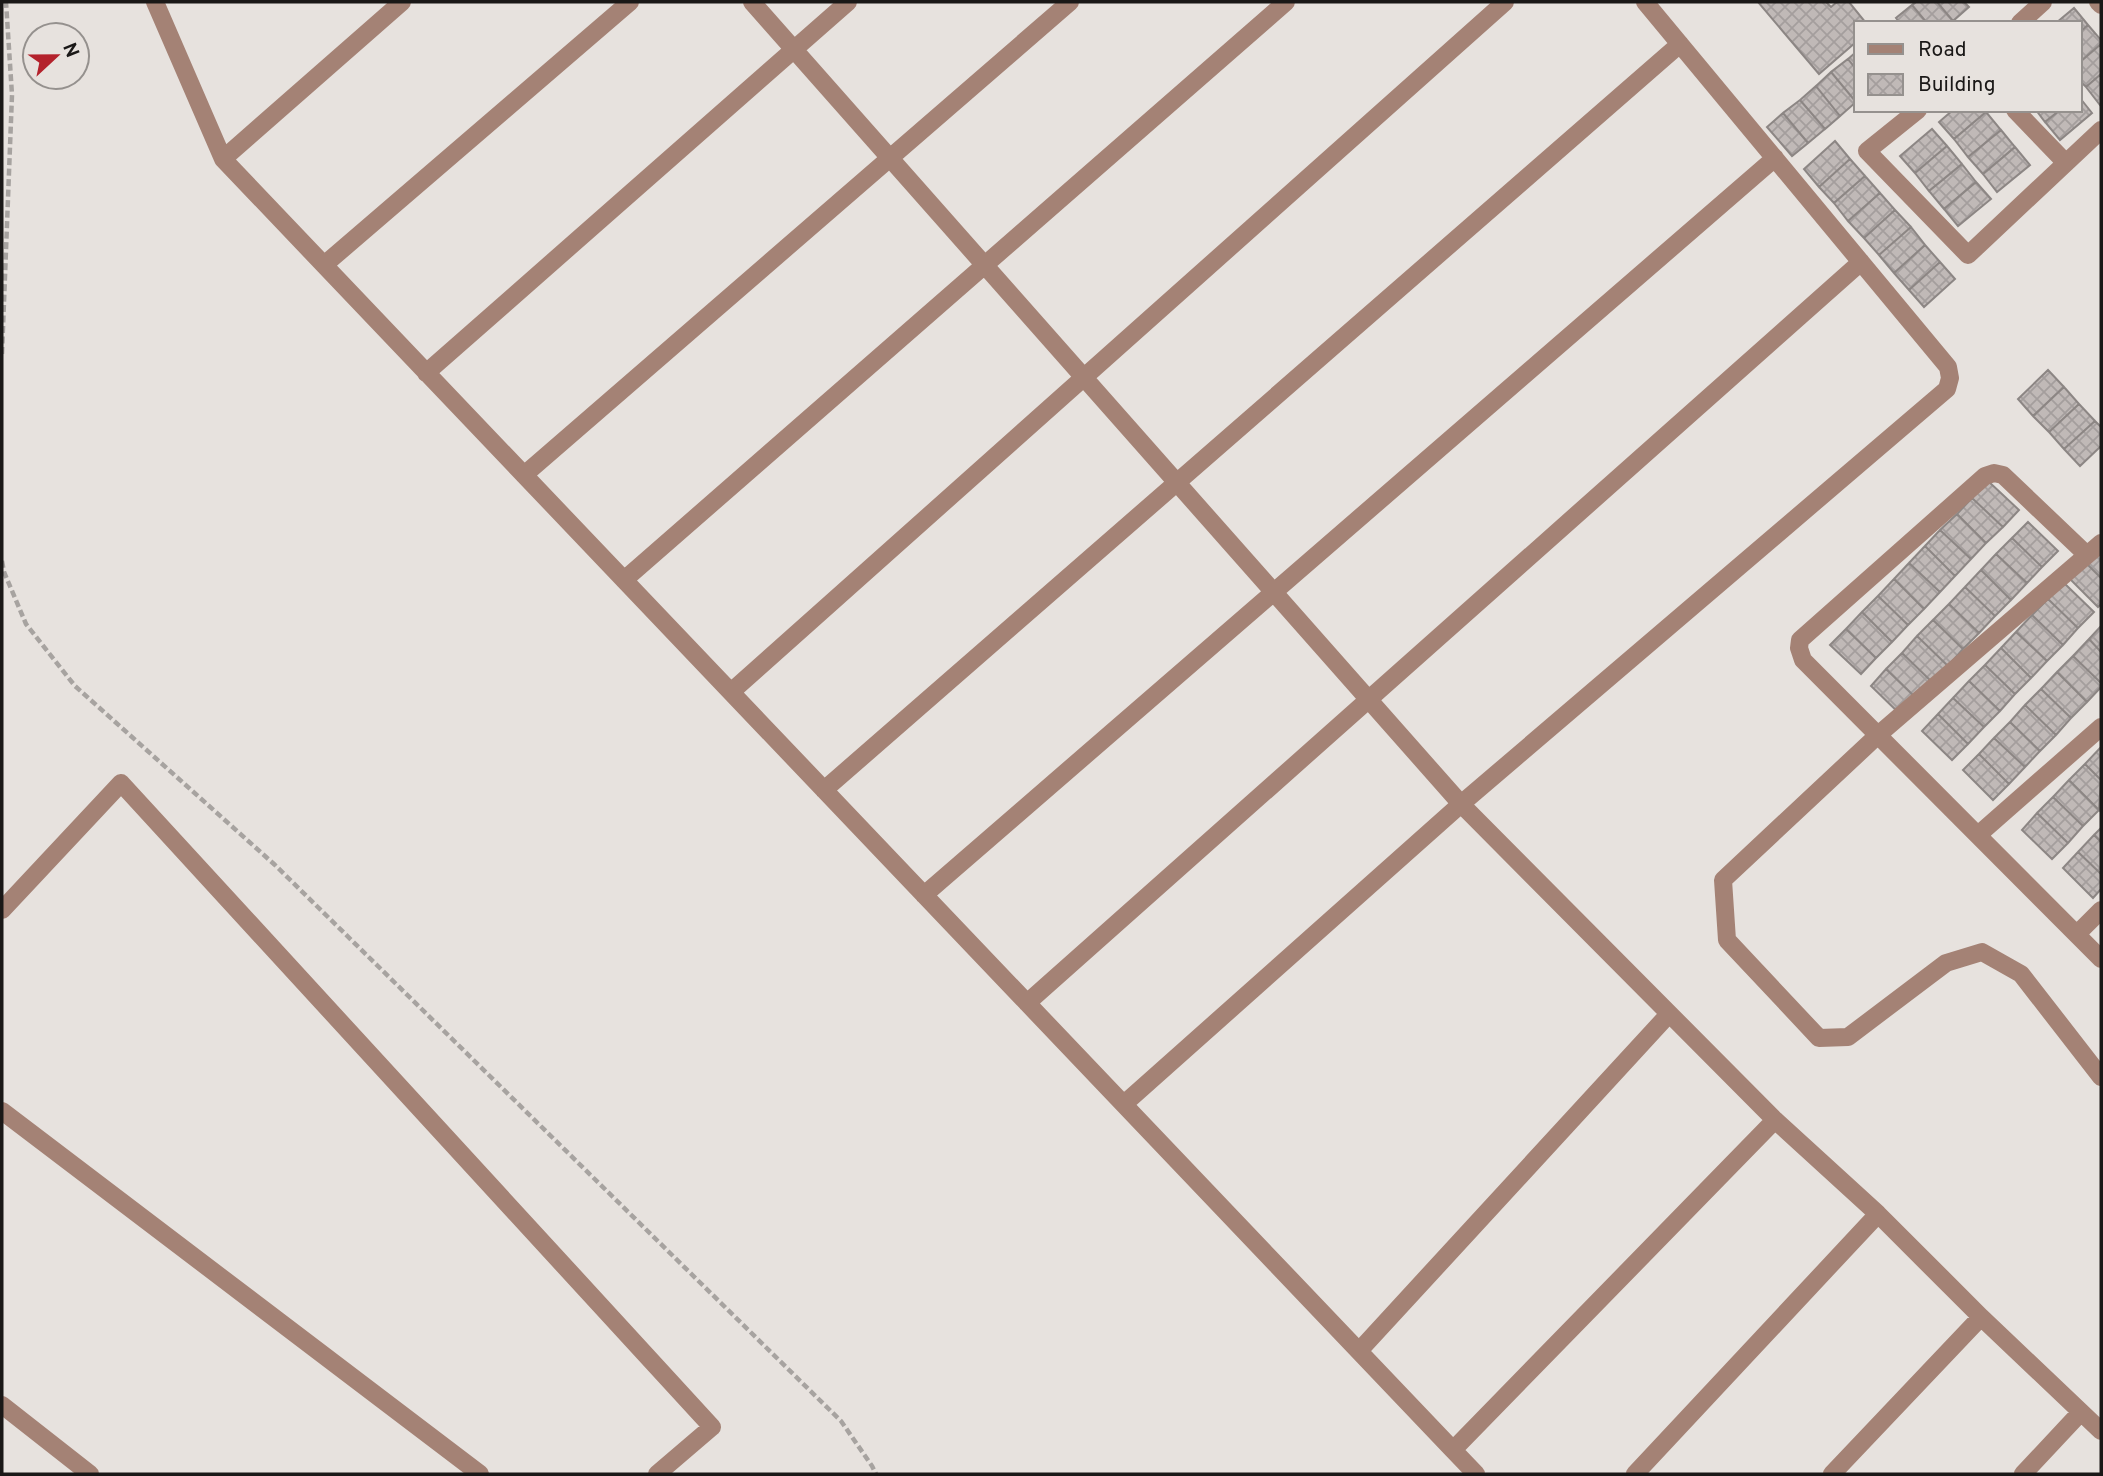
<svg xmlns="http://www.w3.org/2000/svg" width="2103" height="1476" viewBox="0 0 2103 1476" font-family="Overpass,sans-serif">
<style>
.building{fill:url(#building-cross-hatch);stroke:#8c8684;stroke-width:2}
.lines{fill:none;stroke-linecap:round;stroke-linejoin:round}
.path{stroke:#a7a3a0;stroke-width:4.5;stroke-dasharray:7 3.5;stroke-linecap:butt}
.minor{stroke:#a48275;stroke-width:18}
</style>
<defs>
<pattern id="building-cross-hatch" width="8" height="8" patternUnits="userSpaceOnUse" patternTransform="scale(1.75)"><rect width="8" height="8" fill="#c0b9b7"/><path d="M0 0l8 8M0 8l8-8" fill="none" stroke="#a49e9d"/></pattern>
</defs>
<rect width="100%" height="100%" fill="#e7e2de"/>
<path class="building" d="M1758,2H1826L1831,7L1837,2H1849L1866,23H1856V42L1819,74Z
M1916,2H1937L1953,21L1950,23H1927L1912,5Z
M1937,2H1964L1969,7L1953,21Z
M1912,5L1927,23H1900L1896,18Z
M2074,8L2088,25L2080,32V23H2056Z
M2088,25L2101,40V44L2080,62V32Z
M2101,44V74L2086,87L2080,81V62Z
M1856,52V69L1848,59Z
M1848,59L1856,69V102L1831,72Z
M1831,72L1856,102L1840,116L1816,86Z
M2101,74V104L2100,105L2086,87Z
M1816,86L1840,116L1825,129L1800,100Z
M2080,98L2092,113L2060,140L2045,122L2060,110H2080Z
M1800,100L1825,129L1808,143L1783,113Z
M1953,110H1984L1986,112L1954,139L1939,122Z
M2036,110H2060L2045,122Z
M1986,112L2001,130L1968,157L1954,139Z
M1783,113L1808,143L1792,156L1767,127Z
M1932,129L1947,146L1915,173L1900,156Z
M2001,130L2015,147L1983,174L1968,157Z
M1835,141L1850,159L1819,187L1804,169Z
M1947,146L1962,164L1929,191L1915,173Z
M2015,147L2030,165L1997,192L1983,174Z
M1850,159L1865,176L1834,203L1819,187Z
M1962,164L1976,182L1944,209L1929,191Z
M1865,176L1880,193L1848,221L1834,203Z
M1976,182L1991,199L1958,226L1944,209Z
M1880,193L1895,210L1864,238L1848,221Z
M1895,210L1911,227L1879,255L1864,238Z
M1911,227L1925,245L1894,273L1879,255Z
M1925,245L1940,262L1909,290L1894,273Z
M1940,262L1955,279L1924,307L1909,290Z
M2048,370L2064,387L2033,416L2018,399Z
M2064,387L2079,404L2049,432L2033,416Z
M2079,404L2095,421L2064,449L2049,432Z
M2095,421L2101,427V446L2080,466L2064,449Z
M1988,481L2019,510L2003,527L1972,498Z
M1972,498L2003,527L1986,543L1957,514Z
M1957,514L1986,543L1971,559L1940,530Z
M2028,522L2058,551L2042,567L2012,538Z
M1940,530L1971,559L1955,576L1925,546Z
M2012,538L2042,567L2027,583L1996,554Z
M1925,546L1955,576L1940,592L1909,563Z
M2101,546V578L2084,561Z
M1996,554L2027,583L2011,600L1981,570Z
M2084,561L2101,578V604L2098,607L2068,577Z
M1909,563L1940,592L1924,609L1894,579Z
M1981,570L2011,600L1995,616L1965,587Z
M1894,579L1924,609L1908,625L1878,596Z
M2064,583L2094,612L2078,628L2048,599Z
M1965,587L1995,616L1979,633L1949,604Z
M1878,596L1908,625L1892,642L1862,612Z
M2048,599L2078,628L2063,645L2032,615Z
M1949,604L1979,633L1963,649L1933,620Z
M1862,612L1892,642L1876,658L1846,629Z
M2032,615L2063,645L2047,661L2016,632Z
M1933,620L1963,649L1948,666L1917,636Z
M2101,626V652L2089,639Z
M1846,629L1876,658L1861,674L1830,645Z
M2016,632L2047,661L2031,678L2001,648Z
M1917,636L1948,666L1932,682L1902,653Z
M2089,639L2101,652V683L2073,656Z
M2001,648L2031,678L2015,694L1985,665Z
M1902,653L1932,682L1917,699L1886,669Z
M2073,656L2101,683V687L2087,702L2057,672Z
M1985,665L2015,694L2000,711L1969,681Z
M1886,669L1917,699L1901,715L1871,686Z
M2057,672L2087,702L2071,718L2041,689Z
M1969,681L2000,711L1984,727L1953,698Z
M2041,689L2071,718L2056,735L2025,705Z
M1953,698L1984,727L1968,744L1938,714Z
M2025,705L2056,735L2040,751L2010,722Z
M1938,714L1968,744L1952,760L1922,731Z
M2010,722L2040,751L2025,767L1994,738Z
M1994,738L2025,767L2009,784L1979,754Z
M2101,747V780L2085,764Z
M1979,754L2009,784L1993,800L1963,770Z
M2085,764L2101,780L2099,810L2069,780Z
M2069,780L2099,810L2083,826L2053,797Z
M2053,797L2083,826L2068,843L2037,813Z
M2037,813L2068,843L2052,859L2022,830Z
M2101,828V842L2094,835Z
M2094,835L2101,842V874L2078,852Z
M2078,852L2101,874V889L2093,898L2063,868Z"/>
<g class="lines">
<path class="path" d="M2,354L12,95L6,2
M2,561L4,572L26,624L75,686L275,865L841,1421L872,1466L876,1474"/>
<path class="minor" d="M155,2L223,159L1453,1450
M752,2L1461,804L1775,1120L1878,1214L1981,1317L2101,1431
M2098,2L2101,5
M2020,23L2043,2
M1918,110L1867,151L1968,255L2101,130
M2015,110L2066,163
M223,159L402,2
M324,265L630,2
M426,373L848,2
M524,475L1070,2
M2101,543L1878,735L1723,880L1727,940L1819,1038L1848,1037L1946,963L1982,952L2021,974L2101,1077
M2087,555L2003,475L1994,473L1985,476L1800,640L1799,648L1803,660L2101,959
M624,580L1286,2
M731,692L1505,2
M824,790L1680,44
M1978,835L2101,727
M924,895L1775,158
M2,910L121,783L712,1427L657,1474
M2077,934L2101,910
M1027,1003L1861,262
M1124,1104L1461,804L1947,389L1950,378L1948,367L1645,2
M2,1111L480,1474
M1359,1351L1669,1014
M2,1405L90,1474
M1476,1474L1453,1450L1775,1120
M1635,1474L1878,1214
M1832,1474L1981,1317
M2023,1474L2081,1412"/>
</g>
<rect width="2103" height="1476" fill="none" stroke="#1a1817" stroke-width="7"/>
<rect x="1854" y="21" width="228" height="91" fill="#e7e2de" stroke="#95918e" stroke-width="2"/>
<rect x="1868" y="44" width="35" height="10" fill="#a48275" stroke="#95918e" stroke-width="2"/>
<text x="1918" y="56" font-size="21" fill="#1a1817">Road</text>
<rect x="1868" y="74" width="35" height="21" fill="url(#building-cross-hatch)" stroke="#95918e" stroke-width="2"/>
<text x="1918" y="91" font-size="21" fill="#1a1817">Building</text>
<g transform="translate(56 56) rotate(68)"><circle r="33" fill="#e7e2de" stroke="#95918e" stroke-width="2"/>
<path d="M0-5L12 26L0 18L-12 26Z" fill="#b4222c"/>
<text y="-10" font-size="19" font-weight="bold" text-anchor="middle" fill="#1a1817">N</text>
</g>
</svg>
